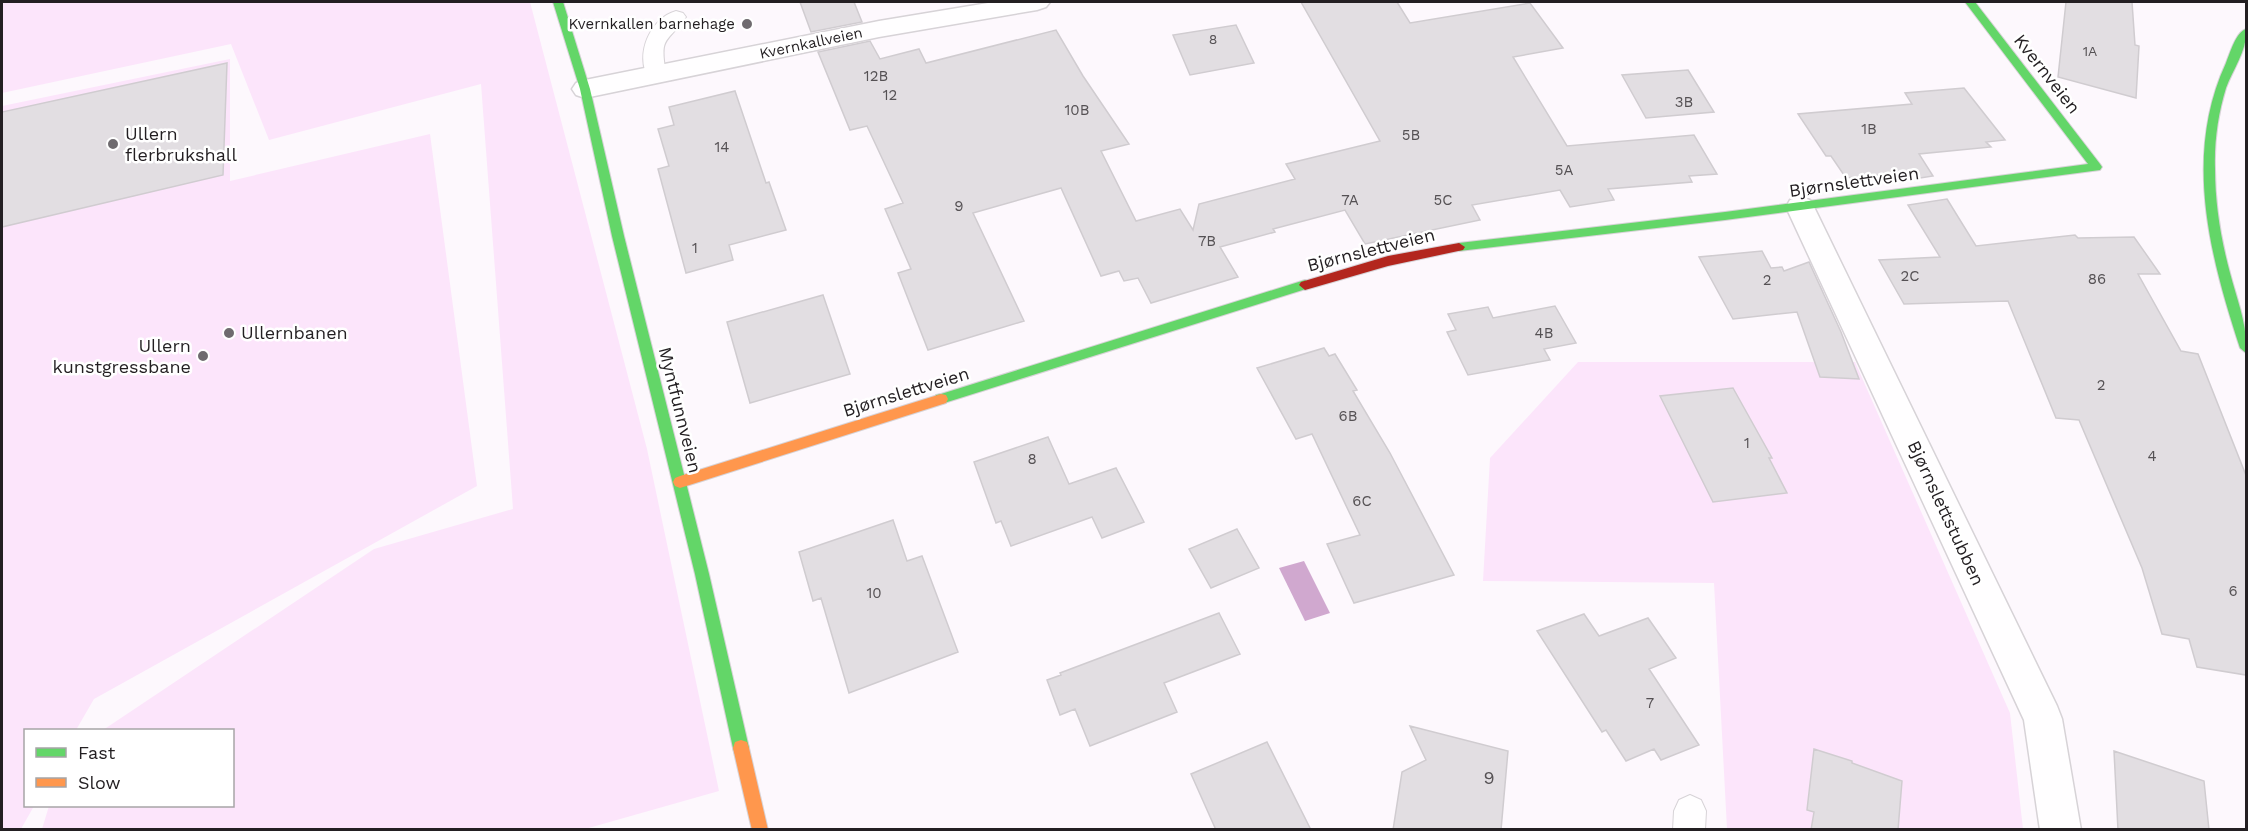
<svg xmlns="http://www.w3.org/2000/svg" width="2248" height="831" viewBox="0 0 2248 831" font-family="'Work Sans',sans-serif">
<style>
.green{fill:#fce5fb}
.water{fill:#d0a8cf}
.building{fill:#e2dee2;stroke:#d0ccd0;stroke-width:1.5}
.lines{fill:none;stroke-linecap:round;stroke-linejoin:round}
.lane-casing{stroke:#d7d3d7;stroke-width:2}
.street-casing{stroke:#d7d3d7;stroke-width:3}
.fast-casing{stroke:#d7d3d7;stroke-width:2}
.slow-casing{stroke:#d7d3d7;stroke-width:2}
.jam-casing{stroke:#d7d3d7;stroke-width:2}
.lane{fill:#fffeff;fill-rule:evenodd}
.street{fill:#fffeff;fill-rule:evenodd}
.fast{fill:#63d668;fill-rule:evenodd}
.slow{fill:#ff974d;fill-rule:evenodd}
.jam{fill:#b3261e;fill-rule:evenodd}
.poi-dot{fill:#6f6b6f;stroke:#fff;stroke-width:2}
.labels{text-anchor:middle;stroke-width:5;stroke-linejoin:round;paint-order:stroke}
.far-number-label{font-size:14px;fill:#555154}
.far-poi-label{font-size:15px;fill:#231f22;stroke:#fff;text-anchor:end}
.far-street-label{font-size:15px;fill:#231f22;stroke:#fff}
.number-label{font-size:15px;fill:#555154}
.street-label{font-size:18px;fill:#231f22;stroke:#fff}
.poi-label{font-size:18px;fill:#231f22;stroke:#fff;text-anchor:start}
.near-number-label{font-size:18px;fill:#555154}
</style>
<rect width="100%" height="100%" fill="#fdf8fd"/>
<path class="green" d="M2,2H530L647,449L719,791L585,829H42L49,806H232V730H103L374,549L513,509L481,84L269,140L231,44L2,93Z
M230,59V181L430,134L477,486L94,699L76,730H26V806H34L21,829H2V106Z
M1578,362H1855L2010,713L2023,829H1727L1714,583L1483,581L1490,458Z"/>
<path class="water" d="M1304,561L1330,613L1305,621L1279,568Z"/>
<path class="building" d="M800,2H854L862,22L811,32Z
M1301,2H1397L1410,23L1530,3L1563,48L1513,57L1567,146L1694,135L1717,174L1689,176L1692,182L1608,189L1614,200L1570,207L1560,190L1472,205L1480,220L1365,244L1345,210L1273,229L1275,232L1220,247L1238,277L1151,303L1138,278L1124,281L1119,271L1101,276L1061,188L973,213L1024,321L928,350L898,273L911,269L885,209L903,203L867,126L850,130L818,52L870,41L880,59L919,49L926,63L1056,30L1083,76L1129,144L1101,151L1136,221L1180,209L1193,230L1199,204L1295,179L1286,164L1380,141Z
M2066,2H2132L2135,45L2139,46L2136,98L2058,77Z
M1236,25L1254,63L1190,75L1173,35Z
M227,63L223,175L2,227V112Z
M1688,70L1714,112L1646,118L1622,75Z
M1964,88L2005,140L1986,142L1991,147L1919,154L1933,176L1895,182L1890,174L1846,178L1831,156H1826L1798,114L1912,104L1905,93Z
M735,91L766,183L769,182L786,230L729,245L733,260L686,273L658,169L669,166L658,129L674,125L669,107Z
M1947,199L1976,246L2075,235L2078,238L2134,237L2160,274H2138L2181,351L2198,354L2247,478L2246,675L2197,667L2189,639L2162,634L2142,568L2079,420L2056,418L2008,301L1904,304L1879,260L1940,257L1908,205Z
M1762,251L1771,268L1782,267L1784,271L1809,262L1841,332L1859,379L1820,377L1797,312L1733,319L1699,257Z
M823,295L850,374L750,403L727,322Z
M1555,306L1576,343L1544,349L1550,360L1468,375L1447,332L1456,330L1448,314L1488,307L1493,318Z
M1324,348L1329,356L1335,354L1357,390L1353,391L1390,453L1454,575L1354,603L1327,544L1360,535L1312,434L1296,439L1257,368Z
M1733,388L1772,458H1769L1787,493L1713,502L1660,396Z
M1048,437L1069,484L1116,468L1144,522L1102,538L1092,517L1011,546L1001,521L996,523L974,462Z
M893,520L907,561L922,556L958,652L849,693L821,598L813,601L799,552Z
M1237,529L1259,568L1211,588L1189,549Z
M1219,613L1240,654L1164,683L1177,712L1090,746L1075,709L1060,715L1047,680L1061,675L1060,673Z
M1584,614L1599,636L1648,618L1676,658L1649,669L1699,745L1661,760L1654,749L1626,761L1606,730L1602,732L1537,631Z
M1410,726L1508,751L1501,830H1393L1402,772L1426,760Z
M1267,742L1311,830H1216L1191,774Z
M1814,749L1852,761V763L1902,781L1898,830H1811L1814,812L1807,810Z
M2114,751L2204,781L2209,830H2118Z"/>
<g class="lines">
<defs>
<path id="lane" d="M676,11L683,13L686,17C667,44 659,35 666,74L663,79L656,81L649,79C634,56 650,18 676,11Z
M1690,795L1701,800L1706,811L1705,830H1673L1674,811L1679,800Z"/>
<path id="street" d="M994,2H1050L1046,7L1037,10L879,37L585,98L576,95L572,89L576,83L585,80L879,21Z
M1800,197L1810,200L1814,207L2057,706L2062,719L2081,830H2040L2024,720L1786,207L1790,200Z"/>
<path id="fast" d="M553,2H563L590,89L624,236L709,574L749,748L747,754L741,756L735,754L733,748L695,574L612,236L580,89Z
M1965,2H1975L2100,164L2102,167L2100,170L1725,220L1459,251L1453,247L1459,243L1725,212L2088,164Z
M2246,29C2248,49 2233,69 2226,88C2218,114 2214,142 2215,169C2215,204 2221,240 2230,273C2237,300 2248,326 2246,353L2240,348C2210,256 2183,156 2226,63C2230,53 2236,32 2246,29Z
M1305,280L1309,282L1311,285L1309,288L941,404L936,403L934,399L936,395L941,394Z"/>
<path id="slow" d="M941,394L946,395L948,399L946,403L680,488L675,486L673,482L675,478L680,476Z
M741,740L747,742L749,748L768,830H752L733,748L735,742Z"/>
<path id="jam" d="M1459,243L1465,247L1463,250L1388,266L1305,290L1299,285L1301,282L1388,256Z"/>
</defs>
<use href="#lane" class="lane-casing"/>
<use href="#street" class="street-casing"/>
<use href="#fast" class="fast-casing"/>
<use href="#slow" class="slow-casing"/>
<use href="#jam" class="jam-casing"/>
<use href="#lane" class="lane"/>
<use href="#street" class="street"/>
<use href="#fast" class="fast"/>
<use href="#slow" class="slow"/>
<use href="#jam" class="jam"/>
</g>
<g class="poi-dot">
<circle cx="747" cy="24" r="6"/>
<circle cx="113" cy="144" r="6"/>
<circle cx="229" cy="333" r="6"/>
<circle cx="203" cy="356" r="6"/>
</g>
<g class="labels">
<g class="far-number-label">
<text x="1213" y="44">8</text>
<text x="2090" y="56">1A</text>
</g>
<g class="far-poi-label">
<text x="735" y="29">Kvernkallen barnehage</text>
</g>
<g class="far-street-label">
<text transform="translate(811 43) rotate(-12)" y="5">Kvernkallveien</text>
</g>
<g class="number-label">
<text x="876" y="81">12B</text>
<text x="890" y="100">12</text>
<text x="1684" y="107">3B</text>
<text x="1077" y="115">10B</text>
<text x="1869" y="134">1B</text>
<text x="1411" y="140">5B</text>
<text x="722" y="152">14</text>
<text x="1564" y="175">5A</text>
<text x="1350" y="205">7A</text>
<text x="1443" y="205">5C</text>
<text x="959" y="211">9</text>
<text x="1207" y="246">7B</text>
<text x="695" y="253">1</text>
<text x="1910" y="281">2C</text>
<text x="2097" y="284">86</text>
<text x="1767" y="285">2</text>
<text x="1544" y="338">4B</text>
<text x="2101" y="390">2</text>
<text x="1348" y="421">6B</text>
<text x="1747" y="448">1</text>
<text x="2152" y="461">4</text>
<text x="1032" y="464">8</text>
<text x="1362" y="506">6C</text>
<text x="2233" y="596">6</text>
<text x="874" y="598">10</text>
<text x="1650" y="708">7</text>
</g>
<g class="street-label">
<text transform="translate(2047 74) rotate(52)" y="6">Kvernveien</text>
<text transform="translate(1854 182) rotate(-8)" y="6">Bjørnslettveien</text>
<text transform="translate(1371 250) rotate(-14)" y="6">Bjørnslettveien</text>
<text transform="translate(906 392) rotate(-17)" y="6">Bjørnslettveien</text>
<text transform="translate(680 410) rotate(76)" y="6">Myntfunnveien</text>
<text transform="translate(1946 513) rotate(65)" y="6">Bjørnslettstubben</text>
</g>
<g class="poi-label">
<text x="125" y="140">Ullern<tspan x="125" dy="21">flerbrukshall</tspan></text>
<text x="241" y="339">Ullernbanen</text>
<text x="191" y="352" text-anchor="end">Ullern<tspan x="191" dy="21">kunstgressbane</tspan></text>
</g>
<g class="near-number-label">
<text x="1489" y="784">9</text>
</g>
</g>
<rect width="2248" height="831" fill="none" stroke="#231f22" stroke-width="6"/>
<rect x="24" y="729" width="210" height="78" fill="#ffffff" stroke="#a7a5a7" stroke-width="1.5"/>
<rect x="36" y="748" width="30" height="9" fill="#63d668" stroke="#a7a5a7" stroke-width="1.5"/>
<text x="78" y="759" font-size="18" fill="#231f22">Fast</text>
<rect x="36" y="778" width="30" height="9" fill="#ff974d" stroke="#a7a5a7" stroke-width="1.5"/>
<text x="78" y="789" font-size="18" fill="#231f22">Slow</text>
</svg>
